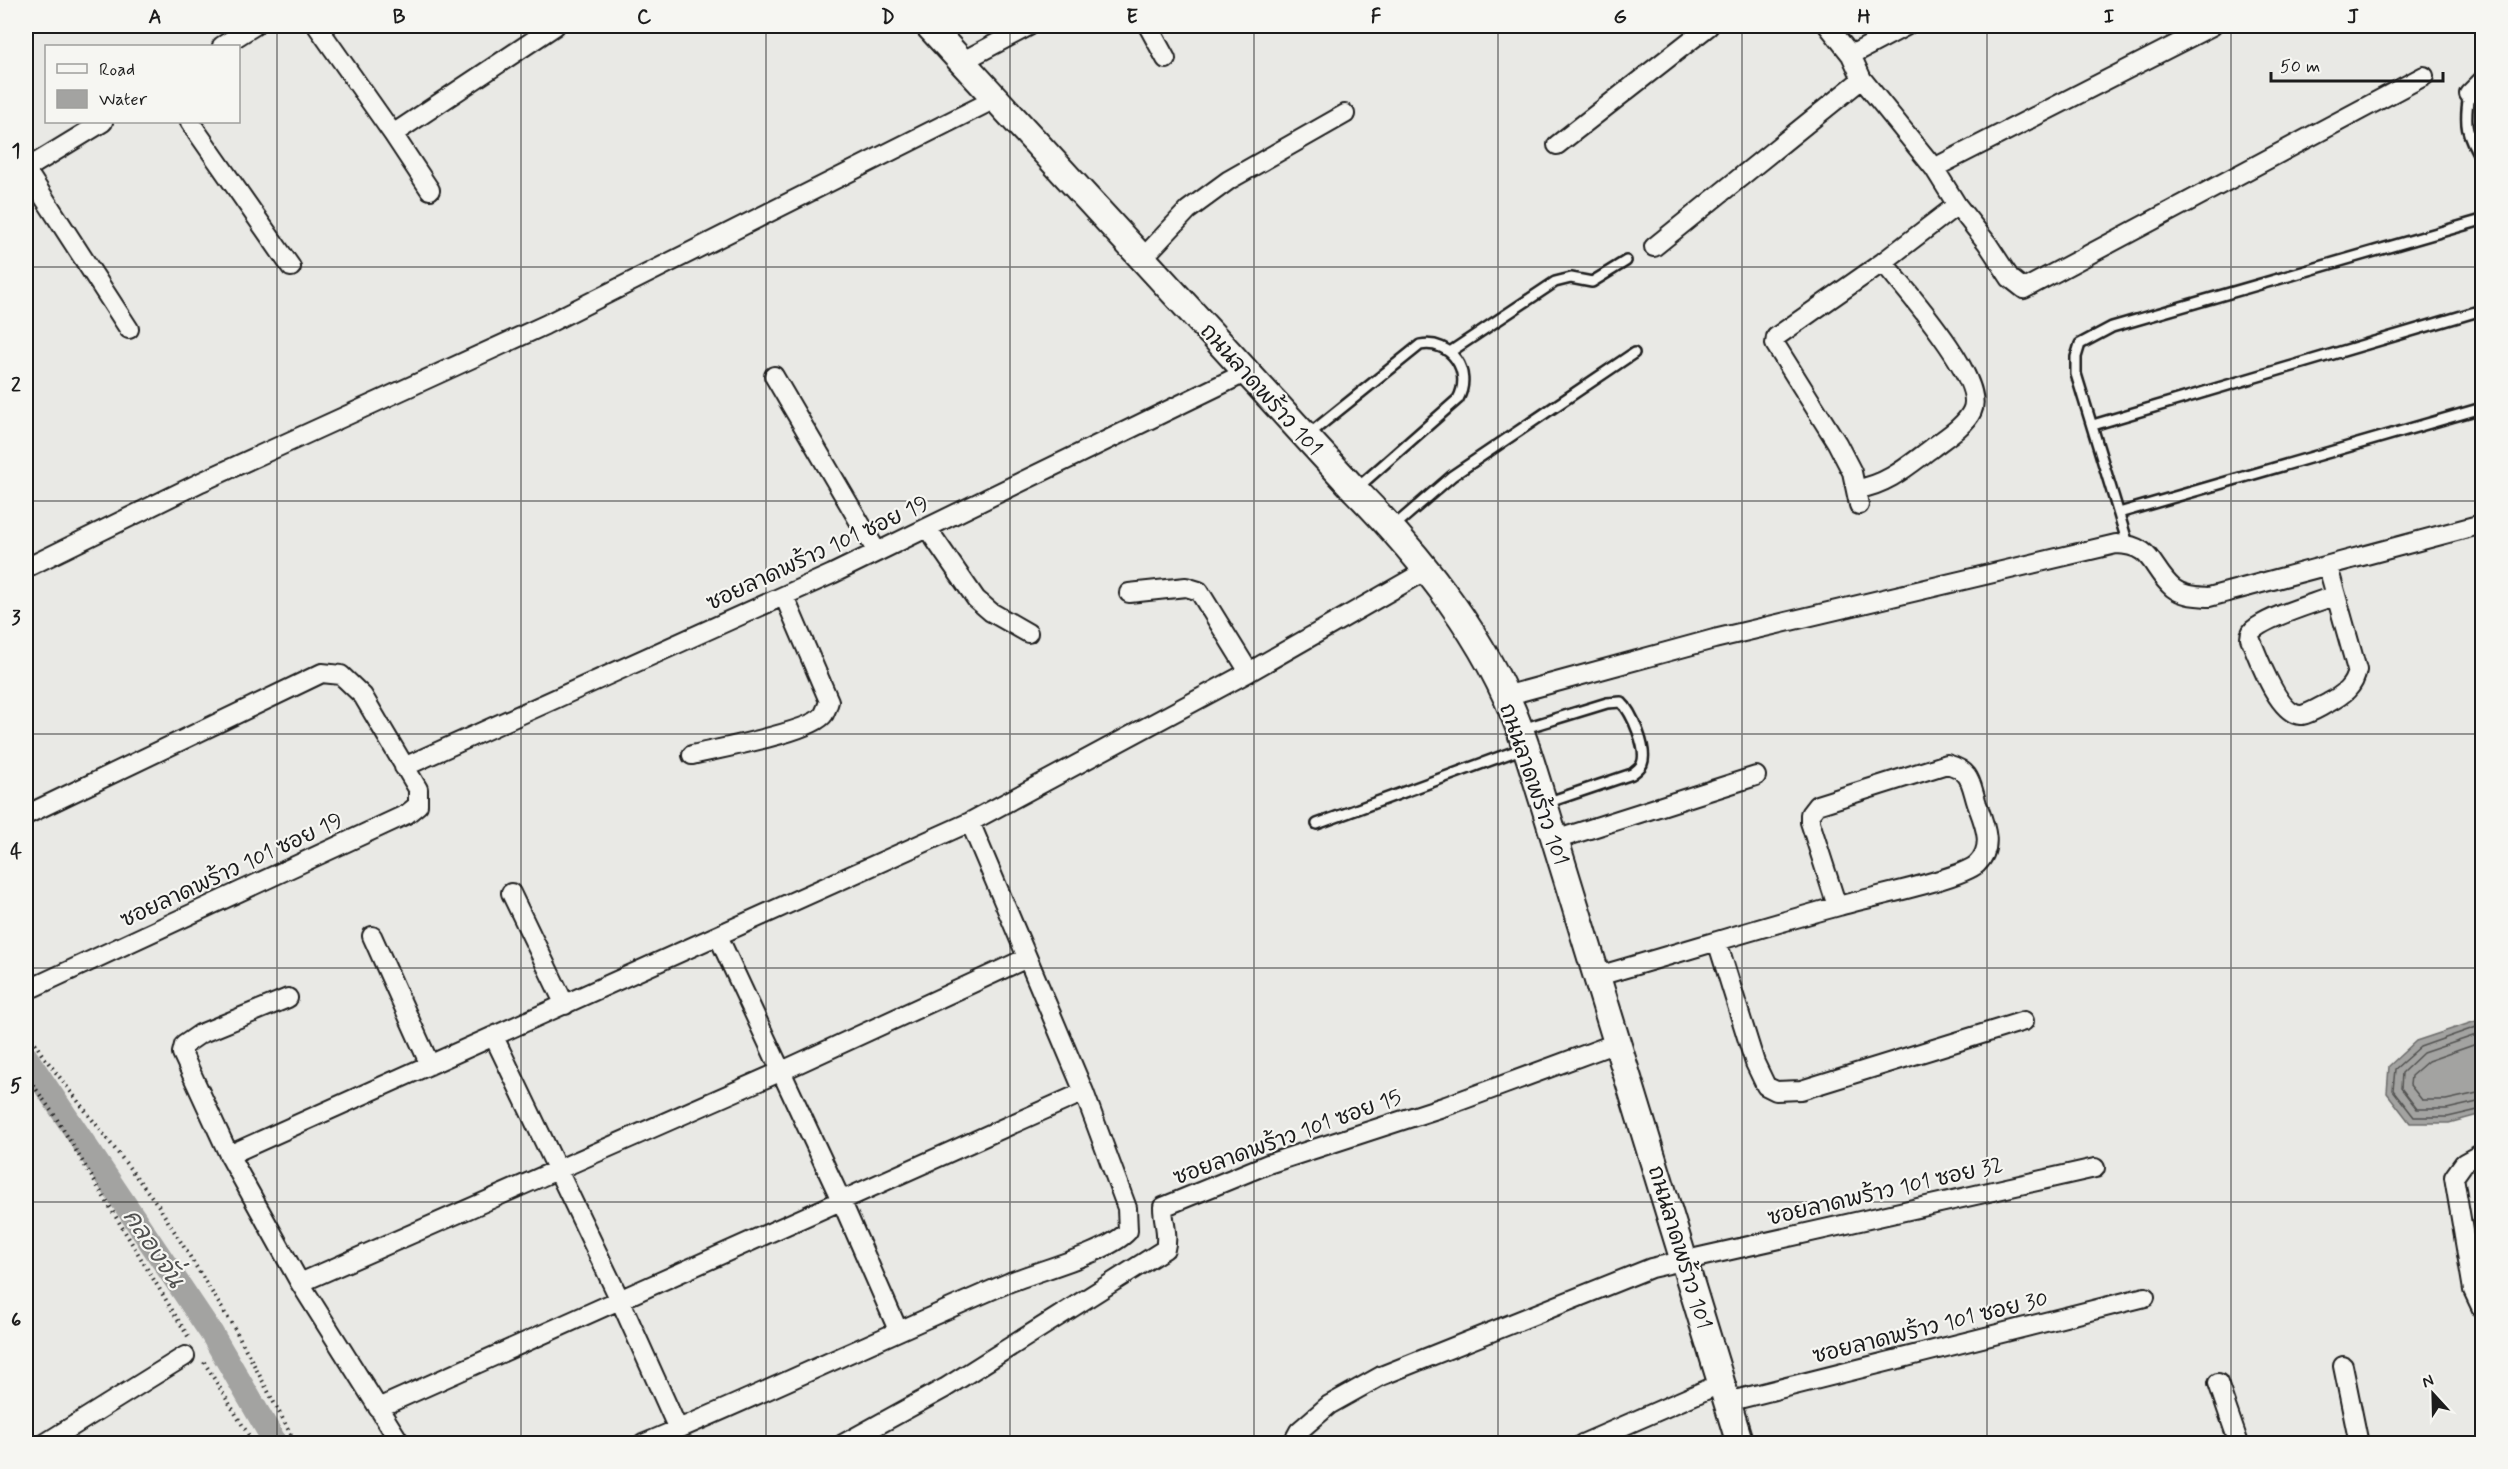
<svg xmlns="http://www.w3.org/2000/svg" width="2508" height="1469" viewBox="0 0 2508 1469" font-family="Mynerve,'Playpen Sans Thai',sans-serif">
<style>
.water{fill:#a3a3a1;stroke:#6d6d6c;stroke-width:1.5}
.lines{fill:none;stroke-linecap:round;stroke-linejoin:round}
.shore{stroke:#525251;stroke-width:1.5}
.canal{stroke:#a3a3a1;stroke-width:24}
.lane-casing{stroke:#1c1c1c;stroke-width:14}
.street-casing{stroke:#1c1c1c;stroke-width:22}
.secondary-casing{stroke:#1c1c1c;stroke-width:30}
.path{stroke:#1c1c1c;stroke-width:4;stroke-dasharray:1.5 4.5;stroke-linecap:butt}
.lane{stroke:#f6f6f2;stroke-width:9}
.street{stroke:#f6f6f2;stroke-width:18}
.secondary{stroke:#f6f6f2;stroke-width:26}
.grid{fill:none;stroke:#1c1c1c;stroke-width:1.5;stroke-opacity:0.55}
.labels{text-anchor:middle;stroke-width:4.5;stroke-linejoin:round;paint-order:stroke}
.street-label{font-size:22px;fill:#1c1c1c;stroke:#f6f6f2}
.water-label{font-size:24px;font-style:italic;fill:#525251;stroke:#f6f6f2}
.neatline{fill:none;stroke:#1c1c1c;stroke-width:2}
.grid-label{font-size:20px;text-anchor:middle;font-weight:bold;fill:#1c1c1c}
</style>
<rect width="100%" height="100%" fill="#e9e9e5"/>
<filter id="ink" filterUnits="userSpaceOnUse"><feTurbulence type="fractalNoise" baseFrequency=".0167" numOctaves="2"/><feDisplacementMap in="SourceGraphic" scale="12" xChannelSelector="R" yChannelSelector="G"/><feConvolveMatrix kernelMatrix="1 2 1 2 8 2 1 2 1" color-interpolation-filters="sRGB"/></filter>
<g filter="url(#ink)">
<path class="water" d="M2482,1019V1114L2449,1123H2410L2387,1093L2389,1066L2416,1041Z"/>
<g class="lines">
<path class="shore" d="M2482,1025L2420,1047L2395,1069L2393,1090L2414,1117H2448L2482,1109
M2482,1033L2423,1053L2402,1073L2401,1088L2417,1109H2447L2482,1101
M2482,1042L2428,1061L2411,1076L2410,1085L2422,1100H2446L2482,1092"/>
<path class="canal" d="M26,1057L212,1334L276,1444"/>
<defs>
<path id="lane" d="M2469,94C2464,125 2466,134 2482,160
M1450,352L1555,282L1571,278L1592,282L1626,261
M2093,425L2482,310
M1308,435L1420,345C1451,339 1473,372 1458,399L1356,489
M2119,513L2482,408
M1392,528L1452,476L1634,353
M2128,544L2076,374V357L2080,344L2112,327L2482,220
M1522,729L1607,703L1621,702C1632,712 1648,750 1642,764C1640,768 1636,771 1632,774L1546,803
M1317,824L1524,748"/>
<path id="street" d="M317,26L393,134L555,26
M1148,26L1166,59
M1828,26L1851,55L1862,79L1934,168L1957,205L1987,243L2010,278L2024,289L2424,76
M222,46L254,26
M1851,55L1906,26
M963,61L1029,26
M2469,94L2482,81
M190,122L291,267
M393,134L430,190
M1557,145L1709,26
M1934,168L2212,26
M26,169L103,122
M26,170L129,329
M1654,247L1862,79
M1143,258L1188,210L1229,180L1345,114
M774,376L877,552
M1857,489C1887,485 1909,465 1932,448C1945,438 1965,426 1972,411C1987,380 1903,287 1883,262
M1859,505L1852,472L1837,443L1775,344L1776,337L1883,262L1957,205
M927,528L976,599L991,612L1028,633
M2328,567L2357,670C2354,687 2343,695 2328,703C2320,707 2311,713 2302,715C2279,717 2258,657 2250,638C2250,633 2252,630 2257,627C2276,614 2313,604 2336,595
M26,568L201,482L545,325L997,98
M1129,593L1186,587L1199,591L1249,672
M1505,696L1714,639L2116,544C2154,545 2150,568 2173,588C2183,596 2197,596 2209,597L2482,524
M692,755C716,749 813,732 824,714C826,710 828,705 829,701L784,596
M404,767L832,574L1247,372
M26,815L322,673L341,675L363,696L418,789V805L407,814L34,987L26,983
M1555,840L1756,776
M511,893L565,1005
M372,936L430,1065
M718,936L841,1200L898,1330
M1717,941L1755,1063L1766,1086L1776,1091L1801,1090L2024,1021
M1598,976C1679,953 1758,928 1839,906C1866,898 1961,879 1977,864C1995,847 1984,823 1977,804C1970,782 1972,771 1947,764L1817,805L1810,814V822L1837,906
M288,998L200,1034L184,1045L182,1053L229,1155L300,1283L401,1444
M494,1037L620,1300L678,1429
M2482,1153L2464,1163L2454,1177L2473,1290L2482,1309
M229,1155L970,822L1249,672L1427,570
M300,1283L782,1071L1027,958
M2343,1366L2359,1444
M2218,1383L2239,1444
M1727,1402L2145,1297
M378,1408L1084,1092
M26,1441L27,1444
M44,1444L185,1356
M643,1444C766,1393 886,1335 1008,1283C1039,1270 1108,1253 1128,1231L1127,1208L1084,1092L970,822
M843,1444L945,1388L1165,1249C1169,1233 1163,1222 1163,1207L1268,1164L1446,1106L1619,1042
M1292,1444L1299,1431L1329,1405L1381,1376L1651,1268L2095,1168
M1582,1444L1722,1383"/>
<path id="secondary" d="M929,26L1355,490C1423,559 1486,638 1520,730C1529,754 1536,779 1544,804L1740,1444"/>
</defs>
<use href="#lane" class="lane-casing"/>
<use href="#street" class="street-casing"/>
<use href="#secondary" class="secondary-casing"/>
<path class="path" d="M26,1027L41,1053L158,1205L236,1331L296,1444
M26,1075L55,1116L189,1338
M204,1362L254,1444"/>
<use href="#lane" class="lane"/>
<use href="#street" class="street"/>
<use href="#secondary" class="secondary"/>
</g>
</g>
<path class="grid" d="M277,26V1444M521,26V1444M766,26V1444M1010,26V1444M1254,26V1444M1498,26V1444M1742,26V1444M1987,26V1444M2231,26V1444M26,267H2482M26,501H2482M26,734H2482M26,968H2482M26,1202H2482"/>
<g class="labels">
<g class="street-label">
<text transform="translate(1262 389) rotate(48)" y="8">ถนนลาดพร้าว 101</text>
<text transform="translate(817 552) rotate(-25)" y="8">ซอยลาดพร้าว 101 ซอย 19</text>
<text transform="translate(1535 784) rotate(71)" y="8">ถนนลาดพร้าว 101</text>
<text transform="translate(231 869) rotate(-25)" y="8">ซอยลาดพร้าว 101 ซอย 19</text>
<text transform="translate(1287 1136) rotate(-20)" y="8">ซอยลาดพร้าว 101 ซอย 15</text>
<text transform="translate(1885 1190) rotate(-13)" y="8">ซอยลาดพร้าว 101 ซอย 32</text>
<text transform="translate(1681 1247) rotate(73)" y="8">ถนนลาดพร้าว 101</text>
<text transform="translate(1930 1326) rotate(-14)" y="8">ซอยลาดพร้าว 101 ซอย 30</text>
</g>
<g class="water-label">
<text transform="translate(154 1248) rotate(56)" y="8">คลองจั่น</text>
</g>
</g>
<rect width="2508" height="1469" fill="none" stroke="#f6f6f2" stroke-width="66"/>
<rect x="45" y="45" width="195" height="78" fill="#f6f6f2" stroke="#9f9f9c" stroke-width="1.5"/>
<rect x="57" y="64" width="30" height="9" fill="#f6f6f2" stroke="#9f9f9c" stroke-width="1.5"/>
<text x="99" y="75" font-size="18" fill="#1c1c1c">Road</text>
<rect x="57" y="90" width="30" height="18" fill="#a3a3a1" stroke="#9f9f9c" stroke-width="1.5"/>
<text x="99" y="105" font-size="18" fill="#1c1c1c">Water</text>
<g transform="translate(2433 1394) rotate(338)" stroke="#f6f6f2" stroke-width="4.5" paint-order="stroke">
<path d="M0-4.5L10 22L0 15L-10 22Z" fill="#1c1c1c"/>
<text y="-9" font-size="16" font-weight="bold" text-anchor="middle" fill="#1c1c1c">N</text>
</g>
<path d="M2271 72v9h172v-9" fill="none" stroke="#1c1c1c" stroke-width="3"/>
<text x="2280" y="72" font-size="18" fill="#1c1c1c" stroke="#f6f6f2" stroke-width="4.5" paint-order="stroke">50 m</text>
<rect x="33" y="33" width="2442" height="1403" class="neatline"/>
<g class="grid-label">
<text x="155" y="23">A</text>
<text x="399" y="23">B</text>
<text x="644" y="23">C</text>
<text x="888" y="23">D</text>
<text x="1132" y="23">E</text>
<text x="1376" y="23">F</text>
<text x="1620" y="23">G</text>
<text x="1864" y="23">H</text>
<text x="2109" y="23">I</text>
<text x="2353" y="23">J</text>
<text x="16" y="157">1</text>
<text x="16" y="391">2</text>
<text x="16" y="624">3</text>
<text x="16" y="858">4</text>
<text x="16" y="1092">5</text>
<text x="16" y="1326">6</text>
</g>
</svg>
